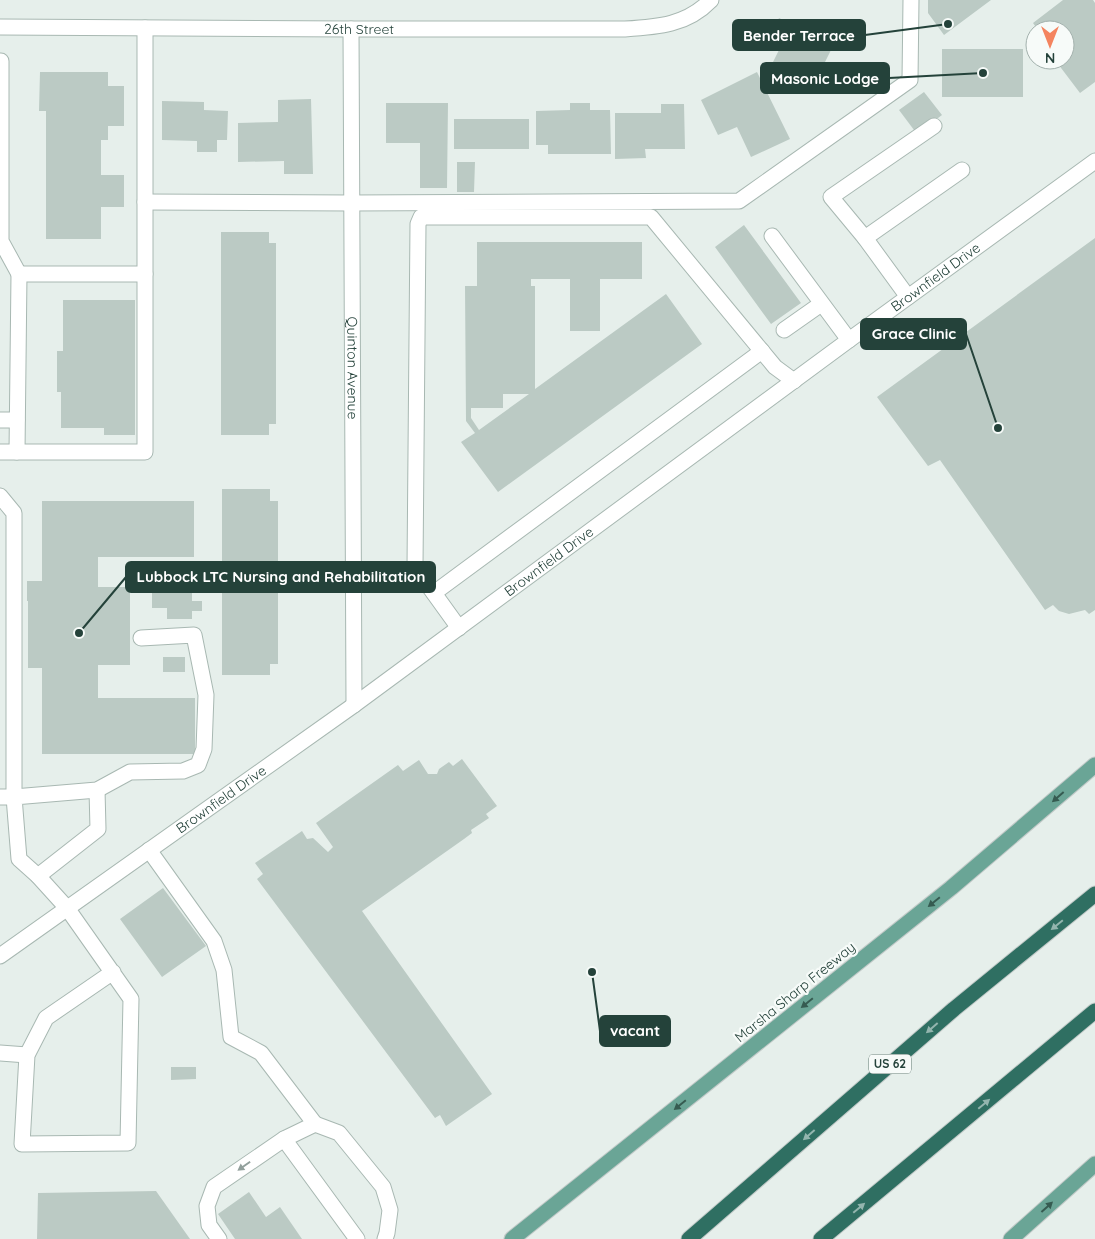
<svg xmlns="http://www.w3.org/2000/svg" width="1095" height="1239" viewBox="0 0 1095 1239" font-family="Quicksand,sans-serif">
<style>
.building{fill:#bbcac4;fill-rule:evenodd}
.lines{fill:none;stroke-linecap:round;stroke-linejoin:round}
.minor-casing{stroke:#a8b8b2;stroke-width:17}
.major-casing{stroke:#c2cac8;stroke-width:17}
.highway-casing{stroke:#c2cac8;stroke-width:17}
.minor{stroke:#fff;stroke-width:15}
.major{stroke:#6aa596;stroke-width:15}
.highway{stroke:#2f6f62;stroke-width:15}
.oneway{fill:#365b51}
.oneway2{fill:#93b5ae}
.oneway3{fill:#92a09c}
.labels{text-anchor:middle;stroke-width:4.5;stroke-linejoin:round;paint-order:stroke}
.shield{fill:#f7fbf9;stroke:#637a73;stroke-width:1}
.shield-label{font-size:12px;font-weight:bold;fill:#24423a}
.street-label{font-size:14px;fill:#24423a;stroke:#f7fbf9}
.leader{fill:none;stroke:#24423a;stroke-width:2}
.callout-dot{fill:#24423a;stroke:#f7fbf9;stroke-width:2}
.callout{fill:#24423a;stroke:#24423a;stroke-width:2}
.callout-label{font-size:15px;text-anchor:middle;font-weight:bold;fill:#fff}
</style>
<rect width="100%" height="100%" fill="#e6efeb"/>
<path class="building" d="M928,0H991L944,35L928,13Z
M1063,0H1093L1095,3V82L1080,93L1055,60H1065V30H1038L1033,23Z
M779,18L834,44L823,66L832,70L820,94L795,81L791,88L773,80L777,72L770,68L781,46L768,40Z
M942,49H1023V97H942Z
M40,72H108V86H124V126H108V140H101V175H124V207H101V239H46V111H39Z
M757,72L790,139L751,157L737,127L718,135L701,100Z
M924,92L942,115L917,134L899,110Z
M311,99L313,174H284V161L238,162V123L278,122V100Z
M162,101L204,102V110L228,111L227,140H217V152H197V141L162,140Z
M386,103H448L447,188H420V143H386Z
M570,103H590V110H610L611,154H548V145H536V111L570,110Z
M661,104H684L685,149H645L646,158L615,159V113H661Z
M454,119H529V149H454Z
M457,162H475L474,192H457Z
M744,225L801,303L771,324L715,247Z
M221,232H269V243H276V424H269V435H221Z
M1095,238V610L1089,614L1085,610L1069,614L1059,611L1053,605L1045,610L940,460L928,466L877,397Z
M477,242H642V279H600V331H570V279H531V286H535V389L666,294L702,344L498,492L461,442L475,433L466,421L465,286H477ZM503,394H529L479,430L471,418V408H503Z
M63,300H135V435H104V428H61V392H57V351H63Z
M222,489H270V501H278V664H270V675H222Z
M42,501H194V557H98V587H130V665H98V698H195V754H42V668H28V601H27V581H42Z
M158,583H192V601H202V611H192V619H167V608H152V589H158Z
M163,657H185V672H163Z
M462,759L497,806L486,814L489,818L471,830L472,833L464,839L362,911L492,1094L446,1126L440,1115L435,1118L257,879L263,874L255,863L302,831L307,839L313,838L328,852L333,847L316,823L398,765L403,771L419,760L428,774H437L439,769L449,762L453,766Z
M163,888L206,946L162,977L120,919Z
M171,1067H196V1079L171,1080Z
M156,1191L190,1239H37L38,1193Z
M249,1192L266,1217L280,1207L302,1239H235L218,1214Z"/>
<g class="lines">
<defs>
<g id="minor">
<path id="s1" d="M0,27L351,29H625C658,27 687,25 711,0"/>
<path id="s2" d="M351,29L354,705"/>
<path d="M1,61V241L19,274"/>
<path d="M145,202L351,203L739,201L910,80L911,0"/>
<path d="M772,236L849,340"/>
<path d="M865,238L962,170"/>
<path d="M908,297L865,238L831,197L934,126"/>
<path d="M784,330L821,304"/>
<path d="M0,420H17"/>
<path d="M0,452H145V28"/>
<path d="M17,452L19,274H145"/>
<path d="M0,496L14,513V797H0"/>
<path d="M434,593L762,351"/>
<path d="M459,628L415,567L418,224L421,217H651L775,367L794,381"/>
<path d="M149,850L214,941L224,970L231,1037L261,1053L315,1124"/>
<path d="M38,876L98,829L97,790"/>
<path id="s3" d="M0,956L354,705L849,340L1095,161"/>
<path d="M113,972L46,1018L27,1055L22,1144L128,1143L131,999L67,908L38,876L19,859L14,797L97,790L130,772L183,771L198,765L204,749L206,695L194,635L141,638"/>
<path d="M0,1053L27,1055"/>
<path d="M284,1139L357,1239"/>
<path d="M219,1239L209,1225L207,1206L214,1187L284,1139L315,1124L339,1133L383,1187L390,1210L387,1233L385,1239"/>
</g>
<path id="major" d="M512,1239L951,888L1095,765
M1011,1239L1095,1164"/>
<path id="highway" d="M689,1239L954,1009L1095,894
M821,1239L1095,1011"/>
</defs>
<use href="#minor" class="minor-casing"/>
<use href="#major" class="major-casing"/>
<use href="#highway" class="highway-casing"/>
<use href="#minor" class="minor"/>
<use href="#major" class="major"/>
<use href="#highway" class="highway"/>
</g>
<defs><path id="oneway-solid" d="M-6-.8H1V-3.2L6.5 0L1 3.2V.8H-6Z" transform="scale(1.25)"/></defs>
<g class="oneway">
<use href="#oneway-solid" transform="translate(1058 797) rotate(139)"/>
<use href="#oneway-solid" transform="translate(934 902) rotate(141)"/>
<use href="#oneway-solid" transform="translate(807 1003) rotate(141)"/>
<use href="#oneway-solid" transform="translate(680 1105) rotate(141)"/>
<use href="#oneway-solid" transform="translate(1047 1207) rotate(-42)"/>
</g>
<g class="oneway2">
<use href="#oneway-solid" transform="translate(1057 925) rotate(141)"/>
<use href="#oneway-solid" transform="translate(932 1028) rotate(139)"/>
<use href="#oneway-solid" transform="translate(984 1104) rotate(-40)"/>
<use href="#oneway-solid" transform="translate(809 1135) rotate(139)"/>
<use href="#oneway-solid" transform="translate(859 1208) rotate(-40)"/>
</g>
<use class="oneway3" href="#oneway-solid" transform="translate(244 1166) rotate(145)"/>
<g class="labels">
<rect class="shield" x="869" y="1054.5" width="42" height="19" rx="4"/>
<g class="shield-label">
<text x="890" y="1068">US 62</text>
</g>
<g class="street-label">
<text dy="5" stroke="none"><textPath href="#s1" startOffset="359">26th Street</textPath></text>
<text dy="5" stroke="none"><textPath href="#s3" startOffset="1156">Brownfield Drive</textPath></text>
<text dy="5" stroke="none"><textPath href="#s2" startOffset="339">Quinton Avenue</textPath></text>
<text dy="5" stroke="none"><textPath href="#s3" startOffset="676">Brownfield Drive</textPath></text>
<text dy="5" stroke="none"><textPath href="#s3" startOffset="271">Brownfield Drive</textPath></text>
<text transform="translate(795 992) rotate(-39)" y="5">Marsha Sharp Freeway</text>
</g>
</g>
<path class="leader" d="M948 24L865 35M983 73L889 78M998 428L966 334M79 633L126 577M592 972L600 1031"/>
<g class="callout-dot">
<circle cx="948" cy="24" r="5"/>
<circle cx="983" cy="73" r="5"/>
<circle cx="998" cy="428" r="5"/>
<circle cx="79" cy="633" r="5"/>
<circle cx="592" cy="972" r="5"/>
</g>
<g class="callout">
<rect x="733" y="20" width="132" height="30" rx="5"/>
<rect x="761" y="63" width="128" height="30" rx="5"/>
<rect x="861" y="319" width="105" height="30" rx="5"/>
<rect x="126" y="562" width="309" height="30" rx="5"/>
<rect x="600" y="1016" width="70" height="30" rx="5"/>
</g>
<g class="callout-label">
<text x="799" y="41">Bender Terrace</text>
<text x="825" y="84">Masonic Lodge</text>
<text x="914" y="339">Grace Clinic</text>
<text x="281" y="582">Lubbock LTC Nursing and Rehabilitation</text>
<text x="635" y="1036">vacant</text>
</g>
<g transform="translate(1050 45) rotate(180)"><circle r="24" fill="#f7fbf9" stroke="#a3b1ad"/>
<path d="M0-4L9 19L0 12L-9 19Z" fill="#f4845f"/>
<text y="-8" font-size="14" font-weight="bold" text-anchor="middle" fill="#24423a">N</text>
</g>
</svg>
